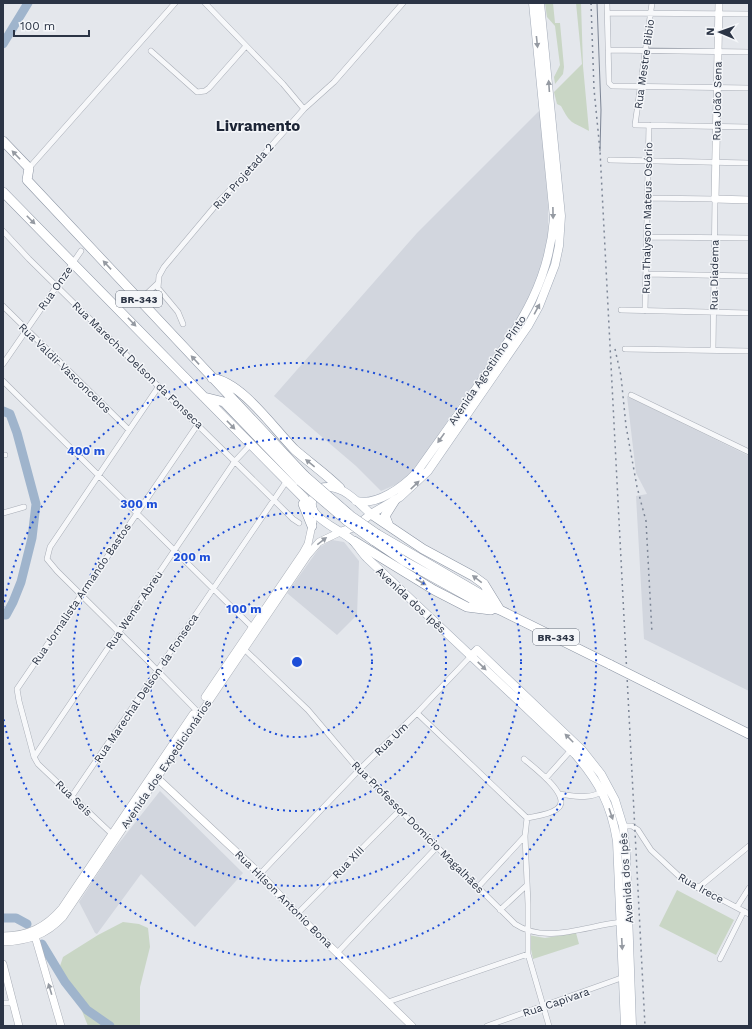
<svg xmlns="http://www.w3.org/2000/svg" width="752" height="1029" viewBox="0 0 752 1029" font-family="'Work Sans',sans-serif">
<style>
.built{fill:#d2d6de}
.green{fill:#c9d6c5}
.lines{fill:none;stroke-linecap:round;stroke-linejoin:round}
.river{stroke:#9fb4cc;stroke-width:9}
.street-casing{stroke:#a9aeb7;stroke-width:6}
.secondary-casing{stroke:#a9aeb7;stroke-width:8}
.primary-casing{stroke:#a3abb8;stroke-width:9}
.highway-casing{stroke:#8b94a3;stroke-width:10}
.street{stroke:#f7f8fa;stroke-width:5}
.secondary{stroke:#fff;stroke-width:7}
.primary{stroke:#fff;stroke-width:8}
.highway{stroke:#fff;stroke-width:9}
.tram{stroke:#7d8696;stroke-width:1}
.rail{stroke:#7d8696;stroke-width:1.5;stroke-dasharray:2 4;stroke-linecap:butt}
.highway-bridge-casing{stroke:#8b94a3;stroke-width:10;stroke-linecap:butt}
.highway-bridge{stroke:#fff;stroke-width:9}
.oneway{fill:#959aa2}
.ring{fill:none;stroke:#1d4ed8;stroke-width:2;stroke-dasharray:2 4}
.labels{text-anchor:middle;stroke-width:3;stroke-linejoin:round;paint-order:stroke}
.shield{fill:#f4f6f9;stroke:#676e7b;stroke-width:1}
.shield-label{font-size:10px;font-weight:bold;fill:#2b3445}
.street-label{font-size:11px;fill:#2b3445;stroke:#f4f6f9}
.district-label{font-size:15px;font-weight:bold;fill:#1d2536;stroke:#f4f6f9}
.centre{fill:#1d4ed8;stroke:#f4f6f9;stroke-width:2}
.ring-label{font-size:12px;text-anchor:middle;font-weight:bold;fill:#1d4ed8;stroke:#f4f6f9;stroke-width:3;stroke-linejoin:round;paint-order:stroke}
</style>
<rect width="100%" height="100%" fill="#e4e7ec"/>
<path class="built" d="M540,110L548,205V235L542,266L535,284L511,333L457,407L423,457L404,481L381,491L356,466L274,396L417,233Z
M627,396L749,456V691L644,639L636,496L647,494L636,473Z
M332,540L344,542L359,561L357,615L337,635L287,593L320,547Z
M160,791L243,873L195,927L141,874L97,934L95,933L79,902L112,852Z"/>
<path class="green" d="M545,3H553L555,23H560L564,67L563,74L555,84L554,77L560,65L555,26L547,17Z
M576,3H581L583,66L589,131C571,121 571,125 561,106L557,104L554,92L582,64Z
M677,890L734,920L716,955L659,926Z
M123,922L139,924L148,928L150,947L140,987V1026H88L74,991L60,966L63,957L98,935Z
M576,933L579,944L533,959L528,935L545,938Z"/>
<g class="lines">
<path class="river" d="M3,44L28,3
M3,411L10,414L17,433L36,504L32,538L21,582L13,602L6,615H3
M3,918H16L27,924
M42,944L65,982L87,1010L110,1026"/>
<defs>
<path id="street" d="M205,3L283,84L304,109
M607,3L609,83L612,86L749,88
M652,3L635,125L749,127
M607,13L749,14
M608,50L749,52
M151,51L197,92L205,91L209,88L246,46
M610,160L749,163
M29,168L175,3
M647,198L715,199L713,350
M3,231L29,259L293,519L299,523
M647,237L749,238
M646,274L749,276
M140,300L157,284
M3,306L129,430
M621,310L749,313
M645,311L649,125
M183,324L178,312L158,288L159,276L164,267L221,199L256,163L304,109L334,82L403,3
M625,349L749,351
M3,364L81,251
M3,381L255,630
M159,386L50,547L47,559L57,571L147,660L196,710
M631,395L749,452
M3,455H5
M3,513L24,507
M242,647L308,710L359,770L515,924C546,945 588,925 622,922
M417,713L527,818
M34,757L235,461L250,445
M524,759C532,766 574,797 557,809C549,815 536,816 527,818
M546,778L571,750
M559,794C575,796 588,800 603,791
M72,796L286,482
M527,818L525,836L528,904V954L549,1026
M623,826H632L638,830L651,850L681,878L749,914
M114,836L38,764L34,757L19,701L17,689L198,424
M260,874L359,770L417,713L471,656
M478,887L525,836
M698,888L749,846
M737,907L749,888
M500,910L527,885
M297,914L399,811
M338,952L437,847
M720,959L744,911
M388,1002L528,954
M3,1003H13
M487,1026L624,977"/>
<path id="secondary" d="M719,3L715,199L749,200
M205,697L303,553L308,544L313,521
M154,775L260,874L297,914L412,1026
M34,933L61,1026
M3,936C28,936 46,927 62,908L193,714
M3,942C28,941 46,935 63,917L307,556L319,542L340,532
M3,964L19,1026"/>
<path id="primary" d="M356,501C377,506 403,487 417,472C439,441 462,409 484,377C520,324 549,284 554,218L533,3
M371,514C356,501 341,482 320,488C293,515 339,527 353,541C358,546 362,553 367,558L575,754C599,782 611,804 617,841L625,1026
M340,532L355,527L371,514L400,497L428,471L528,326L539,306L555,265L559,246L561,216L540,3
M471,656L477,650L582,750L601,774L615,800L623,826L626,856L632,1026"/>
<path id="highway" d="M3,141L29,168L27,180L305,476
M3,192L204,397L224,402L300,481
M212,378C243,383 273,428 295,450C310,463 326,474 340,488
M205,398L304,498L312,509
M303,504L312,526
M371,514L423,549L473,576L484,584L500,610
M389,526L385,516L395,500
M377,534L480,594L491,603
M373,540L404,561L476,601L500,610L611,665
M354,541L434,590L467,607L491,610
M653,686L749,734"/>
</defs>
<use href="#street" class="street-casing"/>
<use href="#secondary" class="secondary-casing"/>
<use href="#primary" class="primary-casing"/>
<use href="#highway" class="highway-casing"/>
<use href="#street" class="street"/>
<use href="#secondary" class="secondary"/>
<use href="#primary" class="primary"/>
<use href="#highway" class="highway"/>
<path class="tram" d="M597,3L601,110L600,151"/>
<path class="rail" d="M591,3L594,89L600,151L645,1026
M615,349L621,376L626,426L637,487L646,521L652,633"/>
<defs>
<path id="highway-bridge" d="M305,476L351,516L377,534
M300,481L347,521L373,540
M611,665L653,686"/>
</defs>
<use href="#highway-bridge" class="highway-bridge-casing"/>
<use href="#highway-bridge" class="highway-bridge"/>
</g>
<defs><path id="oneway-solid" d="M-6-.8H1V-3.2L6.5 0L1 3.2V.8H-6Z"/></defs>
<g class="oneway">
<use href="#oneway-solid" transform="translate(537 42) rotate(84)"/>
<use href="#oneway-solid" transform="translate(549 86) rotate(-94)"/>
<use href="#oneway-solid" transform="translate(16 155) rotate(-134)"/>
<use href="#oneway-solid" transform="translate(553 213) rotate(89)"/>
<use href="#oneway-solid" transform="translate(31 220) rotate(45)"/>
<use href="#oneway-solid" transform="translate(107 265) rotate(-133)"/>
<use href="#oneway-solid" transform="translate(537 309) rotate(-62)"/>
<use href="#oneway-solid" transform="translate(132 322) rotate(46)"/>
<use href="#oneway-solid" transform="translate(195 360) rotate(-133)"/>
<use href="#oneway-solid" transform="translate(231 425) rotate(46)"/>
<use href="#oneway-solid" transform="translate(441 438) rotate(125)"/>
<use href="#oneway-solid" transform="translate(310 463) rotate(-141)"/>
<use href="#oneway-solid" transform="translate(415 485) rotate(-44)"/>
<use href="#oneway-solid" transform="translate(322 541) rotate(-38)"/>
<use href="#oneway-solid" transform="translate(477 579) rotate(-143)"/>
<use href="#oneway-solid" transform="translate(421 582) rotate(30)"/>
<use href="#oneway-solid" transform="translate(482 666) rotate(44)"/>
<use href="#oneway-solid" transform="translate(569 738) rotate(-135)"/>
<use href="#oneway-solid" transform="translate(611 814) rotate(71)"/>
<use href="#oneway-solid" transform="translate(622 944) rotate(87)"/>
<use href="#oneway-solid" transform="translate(50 989) rotate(-107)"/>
</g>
<g class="ring">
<circle cx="297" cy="662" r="75"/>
<circle cx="297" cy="662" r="149"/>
<circle cx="297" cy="662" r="224"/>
<path d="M3 608A299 299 0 1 1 3 716"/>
</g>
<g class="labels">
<g class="shield">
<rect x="116" y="291" width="46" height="16" rx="3"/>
<rect x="533" y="629" width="46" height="16" rx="3"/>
</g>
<g class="shield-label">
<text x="139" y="303">BR-343</text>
<text x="556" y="641">BR-343</text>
</g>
<g class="street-label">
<text transform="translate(644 64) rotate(-82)" y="4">Rua Mestre Bibio</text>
<text transform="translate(717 101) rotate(-89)" y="4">Rua João Sena</text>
<text transform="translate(243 176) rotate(-48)" y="4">Rua Projetada 2</text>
<text transform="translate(647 218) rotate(-89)" y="4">Rua Thalyson Mateus Osório</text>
<text transform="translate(714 275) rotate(-89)" y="4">Rua Diadema</text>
<text transform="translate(55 288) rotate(-55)" y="4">Rua Onze</text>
<text transform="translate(138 365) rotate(44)" y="4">Rua Marechal Delson da Fonseca</text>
<text transform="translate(65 368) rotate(44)" y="4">Rua Valdir Vasconcelos</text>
<text transform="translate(487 370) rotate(-56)" y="4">Avenida Agostinho Pinto</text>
<text transform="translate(81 594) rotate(-56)" y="4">Rua Jornalista Armando Bastos</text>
<text transform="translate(411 600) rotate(43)" y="4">Avenida dos Ipês</text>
<text transform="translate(134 610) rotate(-56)" y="4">Rua Wener Abreu</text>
<text transform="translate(146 688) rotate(-56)" y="4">Rua Marechal Delson da Fonseca</text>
<text transform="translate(391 739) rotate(-44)" y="4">Rua Um</text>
<text transform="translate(166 764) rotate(-56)" y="4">Avenida dos Expedicionários</text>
<text transform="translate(74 798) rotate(44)" y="4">Rua Seis</text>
<text transform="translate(418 827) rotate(45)" y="4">Rua Professor Domicio Magalhães</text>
<text transform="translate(348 862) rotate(-46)" y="4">Rua XIII</text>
<text transform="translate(626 878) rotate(-94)" y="4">Avenida dos Ipês</text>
<text transform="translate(701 888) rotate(29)" y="4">Rua Irece</text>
<text transform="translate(284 899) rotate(45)" y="4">Rua Hilson Antonio Bona</text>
<text transform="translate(556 1002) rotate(-19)" y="4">Rua Capivara</text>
</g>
<g class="district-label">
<text x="258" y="131">Livramento</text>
</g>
</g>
<circle cx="297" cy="662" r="6" class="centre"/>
<g class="ring-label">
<text x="86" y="455">400 m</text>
<text x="139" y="508">300 m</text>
<text x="192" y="561">200 m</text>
<text x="244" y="613">100 m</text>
</g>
<rect width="752" height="1029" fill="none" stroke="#2b3445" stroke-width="8"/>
<g transform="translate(720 32) rotate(272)" stroke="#f4f6f9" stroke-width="3" paint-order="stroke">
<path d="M0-3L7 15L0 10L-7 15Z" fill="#2b3445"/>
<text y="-6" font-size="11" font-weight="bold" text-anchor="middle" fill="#2b3445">N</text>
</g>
<path d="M14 30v6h75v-6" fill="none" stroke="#2b3445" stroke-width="2"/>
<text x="20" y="30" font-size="12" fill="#2b3445" stroke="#f4f6f9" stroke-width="3" paint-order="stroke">100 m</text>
</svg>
